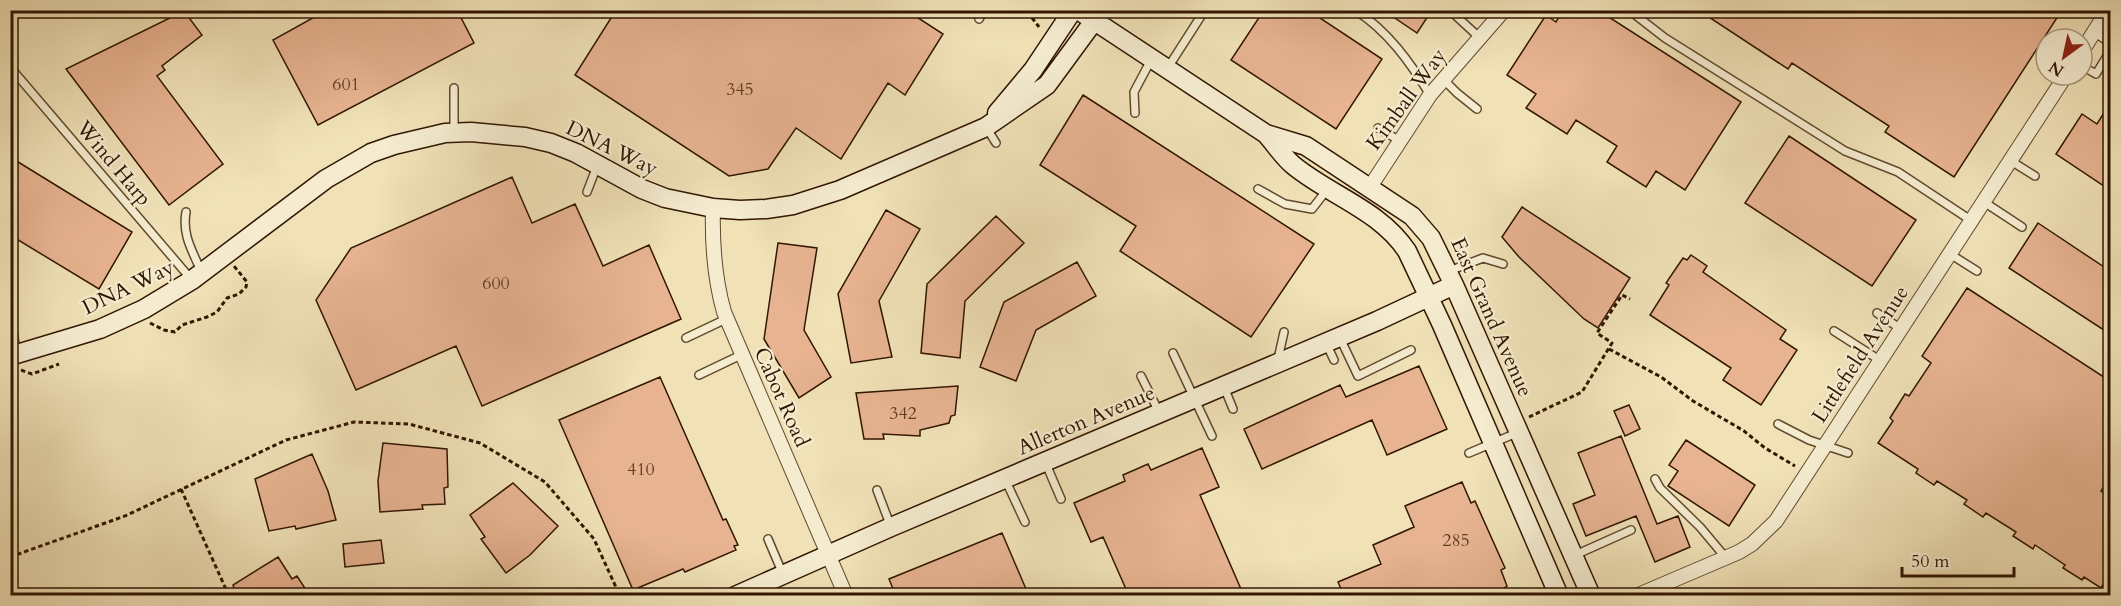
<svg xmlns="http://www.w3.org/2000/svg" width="2121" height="606" viewBox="0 0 2121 606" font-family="Cardo,serif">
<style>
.building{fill:#e7b391;stroke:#311600;stroke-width:1.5}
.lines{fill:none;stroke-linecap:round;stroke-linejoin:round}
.lane-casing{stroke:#61492e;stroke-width:10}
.street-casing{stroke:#61492e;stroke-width:16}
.secondary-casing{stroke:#311600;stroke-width:21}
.path{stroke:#311600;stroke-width:3;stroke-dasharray:4.5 3;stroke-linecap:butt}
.lane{stroke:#f5ecd0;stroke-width:7}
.street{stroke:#f5ecd0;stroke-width:14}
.secondary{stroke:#f5ecd0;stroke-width:18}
.labels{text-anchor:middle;stroke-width:4.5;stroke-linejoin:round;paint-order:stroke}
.number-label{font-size:18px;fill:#5e3d24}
.street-label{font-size:21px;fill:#311600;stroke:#f5ecd0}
</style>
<rect width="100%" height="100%" fill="#f0e1b7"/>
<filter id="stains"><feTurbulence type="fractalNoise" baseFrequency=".00333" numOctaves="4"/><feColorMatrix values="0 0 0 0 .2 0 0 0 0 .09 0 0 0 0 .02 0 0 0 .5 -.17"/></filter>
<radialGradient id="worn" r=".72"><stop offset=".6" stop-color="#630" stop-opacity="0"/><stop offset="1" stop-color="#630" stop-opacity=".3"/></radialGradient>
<path class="building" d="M327,10H457L474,43L318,125L273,40Z
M616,10H906L943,34L905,95L888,83L841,159L796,128L768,169L729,176L575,75Z
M1264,10H1308L1382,59L1336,129L1231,60Z
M1383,10H1432L1417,33Z
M1563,10H1598L1741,102L1685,190L1656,171L1646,187L1607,162L1617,146L1576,120L1567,134L1526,108L1536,94L1507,75L1546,15L1556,22Z
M1698,10H2062L1954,177L1885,132L1889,126L1792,63L1788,69Z
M184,11L202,35L162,66L165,70L157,76L223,164L169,205L66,69Z
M1083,95L1314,244L1251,337L1120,251L1136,226L1040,165Z
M2110,103V190L2056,154L2082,114L2097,124Z
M1789,136L1916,220L1872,286L1745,203Z
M10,157L132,232L99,289L10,235Z
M512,177L532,223L575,204L603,266L649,245L681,319L482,406L456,346L356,390L316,300L351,248Z
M1522,207L1630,278L1598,328L1584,319L1519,257L1502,237Z
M886,210L920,229L879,301L892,357L851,363L838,294Z
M996,216L1024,243L965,301L960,358L921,353L927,284Z
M2038,223L2110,271V334L2009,268Z
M778,243L817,248L804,330L831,377L799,398L764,339Z
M1691,255L1707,266L1703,272L1786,330L1780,339L1797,350L1761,405L1723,380L1731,368L1650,315L1669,285L1666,283L1683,258L1687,260Z
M1077,262L1096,296L1036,330L1016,381L980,367L1004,302Z
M1967,288L2110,381V476L2101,491L2110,497V573L2101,588L2084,577L2082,580L2063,568L2065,565L2035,545L2033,549L2013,536L2016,532L1986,513L1983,517L1964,504L1967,500L1937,481L1934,485L1916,473L1918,469L1878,443L1893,421L1890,418L1905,394L1909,396L1931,363L1922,356Z
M1419,366L1447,429L1387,455L1372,420L1262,469L1244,429L1340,385L1346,397Z
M660,377L723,520L726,519L738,545L734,546L736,550L685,572L683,569L633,590L559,420Z
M958,386L955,415L951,416L949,423L920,430V436L883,434L884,439H864L856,393Z
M1629,405L1640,429L1625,436L1614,411Z
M1621,436L1657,524L1678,516L1690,547L1655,562L1636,516L1586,536L1573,504L1595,495L1578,453Z
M1686,440L1755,485L1729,526L1668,486L1678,471L1669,465Z
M383,443L447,449L448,487L444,488L445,504L422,505L423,509L380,512L378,481Z
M1202,448L1219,487L1200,495L1244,596H1129L1103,537L1091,542L1074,503L1125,481L1123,475L1148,464L1151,470Z
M312,454L328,491L336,520L296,529L295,526L269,531L255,479Z
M1462,482L1471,503L1475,501L1505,568L1501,570L1507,586L1494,596H1344L1338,582L1381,564L1373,545L1414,527L1405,506Z
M513,483L558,526L530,555L506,573L481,539L485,537L470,515Z
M1002,533L1029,596H896L889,579Z
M381,540L384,563L345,567L343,544Z
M278,557L292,579L297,576L310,596H237L233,585Z"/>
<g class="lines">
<defs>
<path id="lane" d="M1355,10C1388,31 1410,62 1430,95
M1629,10L1665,38L1845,151L1898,172L1972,221
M1455,15L1480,38
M10,16L11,10
M979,19L984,10
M2094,32L2110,43
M2082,66L2096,74L2110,51
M10,67L191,279
M1167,69L1201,16
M1443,79L1457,93L1477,109
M1135,113L1134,92L1151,60
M986,127L996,143
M1378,128L1400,141
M454,130V88
M2011,161L2035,176
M1258,189L1285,204L1312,209L1326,191
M587,192L597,166
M1984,202L2022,227
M186,212C182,235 192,250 201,271
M1950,254L1977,271
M1449,271L1483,258L1503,264
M10,306L16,353
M1877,313L1901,329
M1834,331L1881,361
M686,338L726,319
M1340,338L1358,376L1411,350
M1326,343L1334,360
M1173,353L1212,436
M1278,359L1284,332
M699,375L741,355
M1141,376L1159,412
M1224,387L1233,409
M1778,424L1809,440L1848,453
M1469,453L1519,432
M1046,464L1061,499
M1005,479L1025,522
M1655,479L1660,488L1700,527L1726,558
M877,490L891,527
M768,539L782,572
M1573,556L1631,530"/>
<path id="street" d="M2082,51L2108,10
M1370,187L1430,95L1504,10
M713,208C712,244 714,277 724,312L846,596
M1636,596L1739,552L1752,544L1776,521L2066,75"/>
<path id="secondary" d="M1078,10L1266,134L1306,146L1412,216L1431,238L1454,285L1591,596
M997,113L1033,70L1073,10
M1266,134C1275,144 1283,157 1293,165C1329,195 1380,210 1407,251L1442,325L1559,596
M10,356L100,329L144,309L192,280L326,179L371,153L394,145L445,133L471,132L525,137L551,143L576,153L642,189L665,198L713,208L740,210L766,209L793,205L840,190L986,127L1047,85L1094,21
M735,596L891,527L1377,321L1454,285"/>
</defs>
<use href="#lane" class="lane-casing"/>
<use href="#street" class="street-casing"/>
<use href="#secondary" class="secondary-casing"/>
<path class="path" d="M1019,10L1033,19L1039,27
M150,323L164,330L175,332L182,325L207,317L217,312L227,298L239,294L246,287L247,282L234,266
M1609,349L1661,377L1693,401L1744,431L1765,448L1795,466
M21,370L32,374L59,364
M1529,417L1582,392L1612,343L1597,333L1622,295L1630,299
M181,489L229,596
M10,557L125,516L286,440L354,422L409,424L480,443L545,482L594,539L620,596"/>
<use href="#lane" class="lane"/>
<use href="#street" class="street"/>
<use href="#secondary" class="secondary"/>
</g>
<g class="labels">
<g class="number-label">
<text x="346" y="90">601</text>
<text x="740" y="95">345</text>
<text x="496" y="289">600</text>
<text x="903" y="419">342</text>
<text x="641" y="475">410</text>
<text x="1456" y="546">285</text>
</g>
<g class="street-label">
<text transform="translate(1406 99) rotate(-54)" y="7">Kimball Way</text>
<text transform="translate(612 148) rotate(26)" y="7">DNA Way</text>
<text transform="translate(114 163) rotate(50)" y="7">Wind Harp</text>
<text transform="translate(128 287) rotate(-26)" y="7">DNA Way</text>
<text transform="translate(1492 317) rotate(66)" y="7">East Grand Avenue</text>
<text transform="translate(1860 354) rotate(-57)" y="7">Littlefield Avenue</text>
<text transform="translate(782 397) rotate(66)" y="7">Cabot Road</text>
<text transform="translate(1086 420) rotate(-23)" y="7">Allerton Avenue</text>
</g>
</g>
<rect width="2121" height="606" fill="none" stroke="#f0e1b7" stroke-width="36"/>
<rect x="12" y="12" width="2097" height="582" fill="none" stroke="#311600" stroke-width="3"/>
<rect x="18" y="18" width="2085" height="570" fill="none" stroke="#311600" stroke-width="1.5"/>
<g transform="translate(2064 57) rotate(213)"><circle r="28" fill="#f5ecd0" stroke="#a7967d" stroke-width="1.5"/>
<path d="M0-4.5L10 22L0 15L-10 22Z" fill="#8f2418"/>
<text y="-9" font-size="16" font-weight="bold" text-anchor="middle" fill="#311600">N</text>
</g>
<path d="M1902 567v9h112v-9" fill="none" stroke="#311600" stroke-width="3"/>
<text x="1911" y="567" font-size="18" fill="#311600" stroke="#f5ecd0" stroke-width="4.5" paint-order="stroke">50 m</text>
<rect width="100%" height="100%" filter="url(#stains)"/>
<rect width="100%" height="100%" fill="url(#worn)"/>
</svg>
